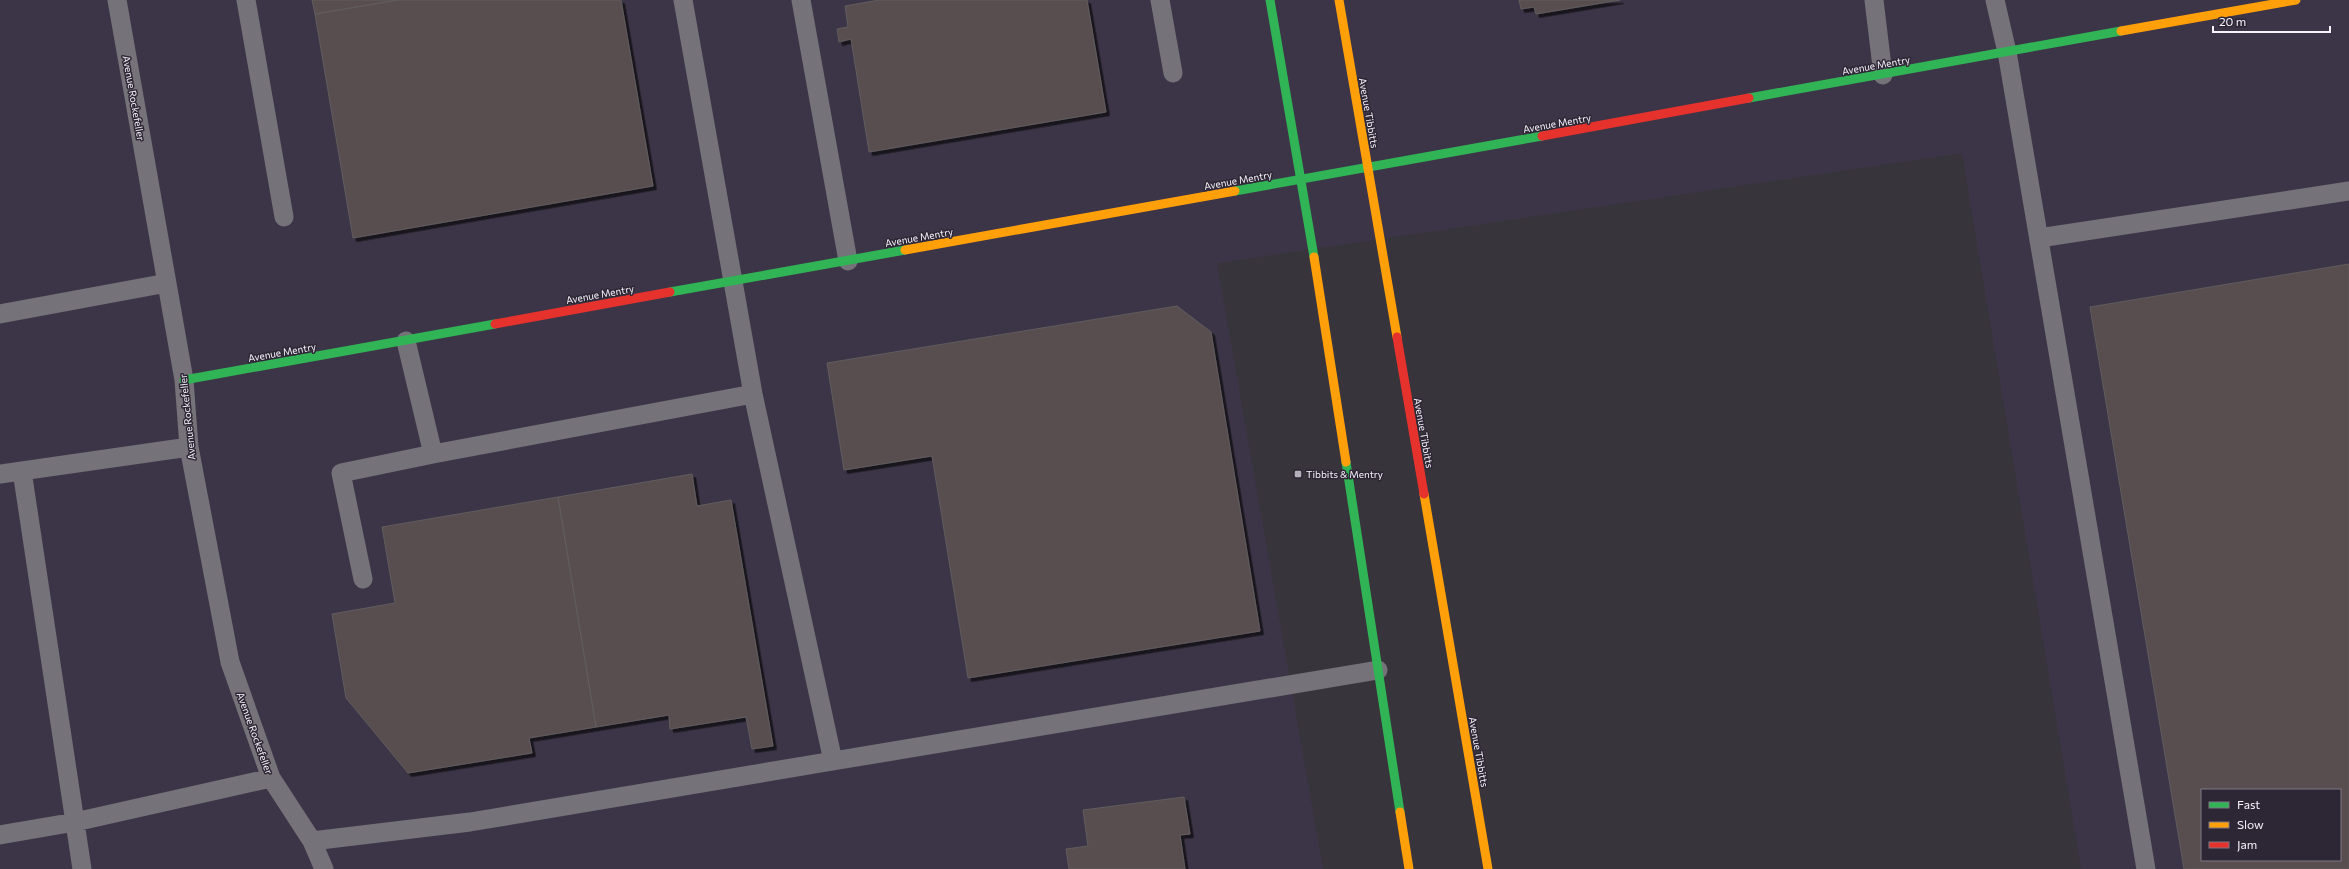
<svg xmlns="http://www.w3.org/2000/svg" width="2349" height="869" viewBox="0 0 2349 869" font-family="Commissioner,sans-serif">
<style>
.built{fill:#3c3547;fill-rule:evenodd}
.building{fill:#584e50;stroke:#615c5e;fill-rule:evenodd;filter:url(#shadow)}
.lines{fill:none;stroke-linecap:round;stroke-linejoin:round}
.lane{stroke:#757279;stroke-width:19}
.fast{stroke:#30b455;stroke-width:9}
.slow{stroke:#ff9f0a;stroke-width:9}
.jam{stroke:#e5322d;stroke-width:9}
.poi-dot{fill:#b4b0b9;stroke:#2d2735;stroke-width:1.5}
.labels{text-anchor:middle;stroke-width:3;stroke-linejoin:round;paint-order:stroke}
.street-label{font-size:10px;fill:#f7f3fc;stroke:#2d2735}
.poi-label{font-size:10px;fill:#f7f3fc;stroke:#2d2735;text-anchor:start}
</style>
<defs>
<filter id="shadow"><feDropShadow dx="3.5" dy="3.5" stdDeviation="0" flood-color="#0009"/></filter>
</defs>
<rect width="100%" height="100%" fill="#38343c"/>
<path class="built" d="M0,0H2349V869H2081L1962,153L1217,263L1323,869H0ZM2202,790H2340V860H2202Z"/>
<path class="building" d="M312,0H398L315,14Z
M398,0H621L653,186L353,238L315,14Z
M879,0H1087L1106,112L869,152L851,39L839,42L837,29L848,27L845,6Z
M1519,0H1620L1536,14L1534,7L1521,9Z
M2349,264V869H2184L2090,307ZM2202,790H2340V860H2202Z
M1177,306L1211,332L1260,631L968,678L932,456L844,470L827,363Z
M692,474L697,506L731,500L773,746L752,749L746,717L670,729L669,715L596,727L558,497Z
M558,497L596,727L529,738L532,753L408,773L346,698L332,614L395,603L382,527Z
M1184,797L1190,834L1180,835L1185,869H1069L1066,849L1088,846L1083,810Z"/>
<g class="lines">
<path class="lane" d="M117,0L184,380L189,447L230,662L271,778L312,841L324,869
M246,0L284,217
M683,0L753,394L833,761L1378,670
M801,0L848,261
M1160,0L1173,73
M1874,0L1883,75
M1995,0L2007,52L2146,869
M2039,238L2349,191
M0,314L167,283
M406,341L433,454L753,394
M22,471L82,869
M0,474L189,447
M363,579L341,473L433,454
M0,835L75,822L271,778
M312,841L470,822L833,761"/>
<path class="fast" d="M1270,0L1314,257
M1749,98L2121,31
M1235,191L1542,136
M670,292L905,250
M184,380L495,324
M1346,462L1400,812"/>
<path class="slow" d="M1339,0L1397,337
M2121,31L2296,0
M905,250L1235,191
M1314,257L1346,462
M1424,494L1488,869
M1400,812L1409,869"/>
<path class="jam" d="M1542,136L1749,98
M495,324L670,292
M1397,337L1424,494"/>
</g>
<rect class="poi-dot" x="1294" y="470" width="8" height="8" rx="2"/>
<g class="labels">
<g class="street-label">
<text transform="translate(1876 65) rotate(-10)" y="4">Avenue Mentry</text>
<text transform="translate(134 98) rotate(80)" y="4">Avenue Rockefeller</text>
<text transform="translate(1369 113) rotate(80)" y="4">Avenue Tibbitts</text>
<text transform="translate(1557 123) rotate(-10)" y="4">Avenue Mentry</text>
<text transform="translate(1238 180) rotate(-10)" y="4">Avenue Mentry</text>
<text transform="translate(919 237) rotate(-10)" y="4">Avenue Mentry</text>
<text transform="translate(600 294) rotate(-10)" y="4">Avenue Mentry</text>
<text transform="translate(282 352) rotate(-10)" y="4">Avenue Mentry</text>
<text transform="translate(187 417) rotate(-96)" y="4">Avenue Rockefeller</text>
<text transform="translate(1424 433) rotate(80)" y="4">Avenue Tibbitts</text>
<text transform="translate(255 733) rotate(70)" y="4">Avenue Rockefeller</text>
<text transform="translate(1479 752) rotate(80)" y="4">Avenue Tibbitts</text>
</g>
<g class="poi-label">
<text x="1306" y="478">Tibbits &amp; Mentry</text>
</g>
</g>
<rect x="2201" y="789" width="140" height="72" fill="#2d2735" stroke="#7e7985"/>
<rect x="2209" y="802" width="20" height="6" fill="#30b455" stroke="#7e7985"/>
<text x="2237" y="809" font-size="12" fill="#f7f3fc">Fast</text>
<rect x="2209" y="822" width="20" height="6" fill="#ff9f0a" stroke="#7e7985"/>
<text x="2237" y="829" font-size="12" fill="#f7f3fc">Slow</text>
<rect x="2209" y="842" width="20" height="6" fill="#e5322d" stroke="#7e7985"/>
<text x="2237" y="849" font-size="12" fill="#f7f3fc">Jam</text>
<path d="M2213 26v6h117v-6" fill="none" stroke="#f7f3fc" stroke-width="2"/>
<text x="2219" y="26" font-size="12" fill="#f7f3fc" stroke="#2d2735" stroke-width="3" paint-order="stroke">20 m</text>
</svg>
